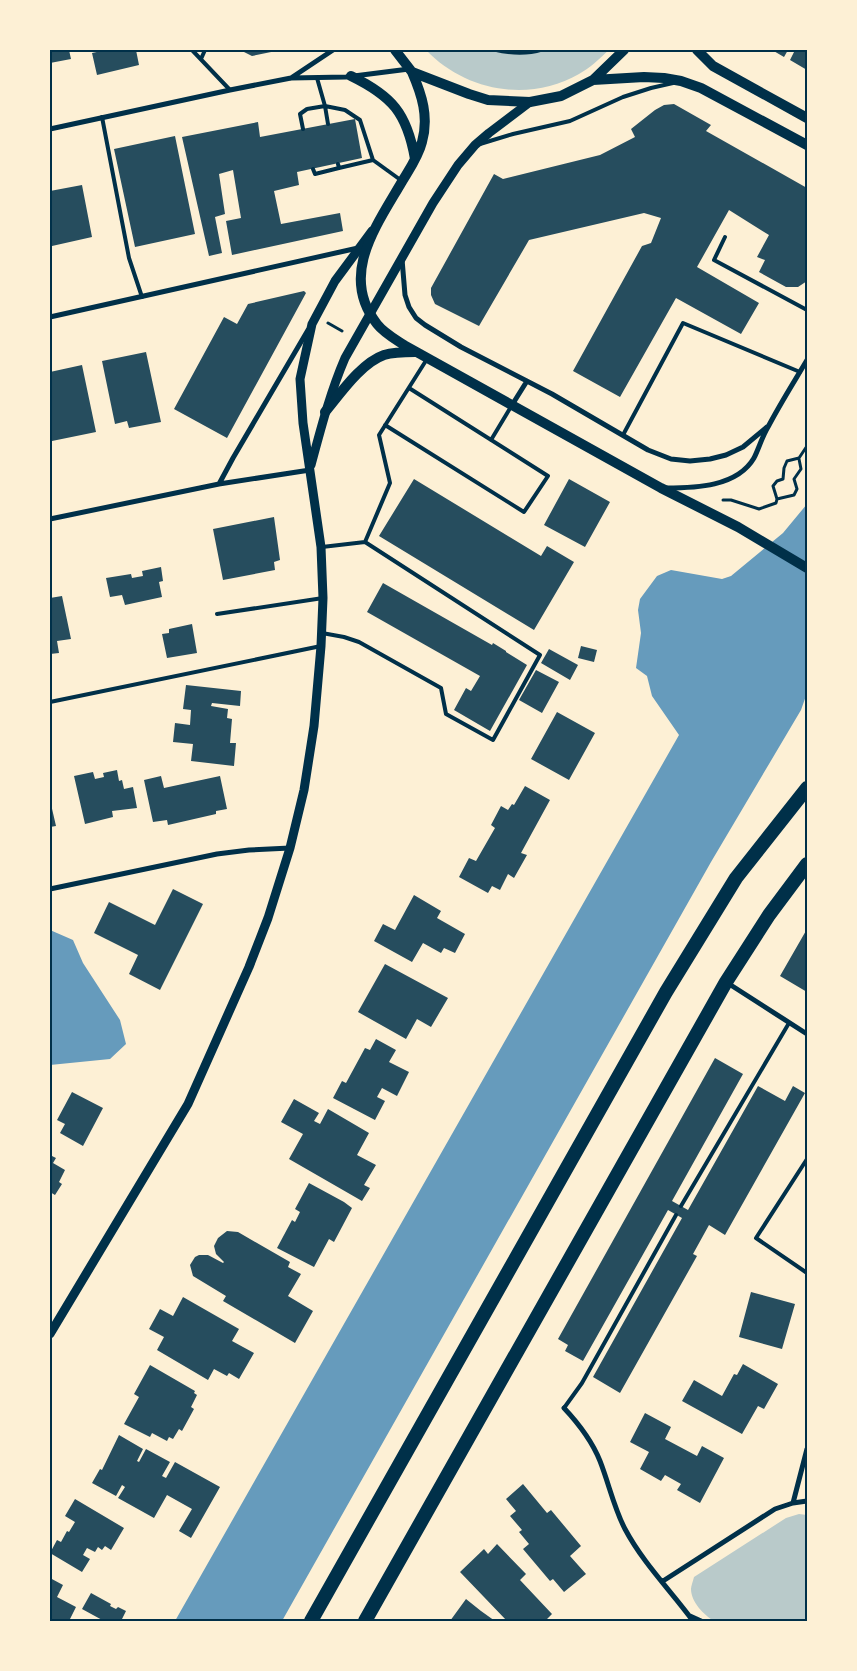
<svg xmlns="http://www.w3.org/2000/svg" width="857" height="1671" viewBox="0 0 857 1671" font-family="'Playfair Display',serif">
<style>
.green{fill:#b9caca}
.water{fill:#669bbc}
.building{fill:#264d5e}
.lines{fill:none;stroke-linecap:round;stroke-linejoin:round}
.path{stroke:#003049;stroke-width:3}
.service{stroke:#003049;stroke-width:4}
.minor{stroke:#003049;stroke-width:5}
.tertiary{stroke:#003049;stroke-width:9}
.secondary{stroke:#003049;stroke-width:10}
.trunk{stroke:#003049;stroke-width:14}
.neatline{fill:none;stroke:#003049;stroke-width:2}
</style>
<rect width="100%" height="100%" fill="#fdf0d5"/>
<path class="green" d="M426,50H609C599,59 590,68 579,74C529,103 465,91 426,50Z
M799,1514L807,1515V1621H714C704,1615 691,1602 691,1589C691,1586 693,1581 694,1577L786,1518Z"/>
<path class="water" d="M807,504V693L801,710L711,862L282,1621H175L679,735L652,696L647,676L636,668L641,633L638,610L640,599L657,576L671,570L722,579L731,576L783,533Z
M50,930L73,940L83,963L120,1020L126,1044L110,1059L50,1065Z"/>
<path class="building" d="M50,50H69L71,59L50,63Z
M106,50H136L139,65L97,75L92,53Z
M240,50H276V51L252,56Z
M772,50H788L784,57Z
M795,50H807V70L790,60Z
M674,104L711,125L706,131L807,188V281L798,287H786L759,272L765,260L757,257L769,235L729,210L697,267L759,303L741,334L676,298L620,397L573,371L642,246L651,243L661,218L644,213L529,240L479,326L435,304L431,295V288L494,174L503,179L600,155L635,137L631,129L655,110L664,105Z
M355,119L362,158L297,172L299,185L274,191L281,224L340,213L343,231L232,255L226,221L241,218L233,170L219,174L225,214L215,217L222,253L209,256L182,137L258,122L260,137Z
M175,136L195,234L135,247L114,149Z
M82,185L92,237L52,246L50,237V191Z
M304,291L306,293L227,438L174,409L224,317L237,324L248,304Z
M146,352L161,422L129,428L127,421L115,424L102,361Z
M82,365L96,432L52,441L50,431V372Z
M414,479L541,556L547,546L574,562L534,630L379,536Z
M569,479L610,502L585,547L544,525Z
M274,517L280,560L274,562L275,570L223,580L213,529Z
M161,567L163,581L159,582L162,597L125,605L122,595L110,597L106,578L131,574L132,578L143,576L142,571Z
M383,583L492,645L493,643L506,651V652L527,665L490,731L454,710L466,688L471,691L480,676L367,612Z
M62,596L71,639L57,641L59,653L50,654V598Z
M192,624L197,653L167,658L162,634L169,633V629Z
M581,646L597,650L594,662L578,658Z
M549,649L578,665L570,680L541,663Z
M536,670L559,682L542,713L519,700Z
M186,685L241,691L240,706L212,703L211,706L228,709L227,718L232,719L230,743H236L234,766L191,761L193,744L173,742L175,723L190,725L191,710L183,709Z
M557,712L595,733L569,780L531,759Z
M117,770L119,781L122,780L124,789L133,787L137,808L112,811L113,817L85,824L74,776L93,772L95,779L104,777L103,773Z
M161,776L164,788L220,776L227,809L216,811V814L168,825L167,820L153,822L144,780Z
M525,786L550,800L521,853L527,855L514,878L508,874L500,890L492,886L488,893L459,877L469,858L476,861L495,828L491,825L501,806L508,810L512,804L514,805Z
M50,800L56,826L50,827Z
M173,889L203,904L160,990L129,974L138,955L94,933L109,902L155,925Z
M414,895L441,911L437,918L465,934L455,953L444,948L441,953L423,943L412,962L374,941L383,924L395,930Z
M807,929V992L780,976Z
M385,964L448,998L431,1027L417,1019L406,1039L358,1012Z
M376,1039L396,1050L389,1062L409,1072L397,1096L382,1088L377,1097L385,1101L375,1120L333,1098L342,1081L346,1083L365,1048L370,1050Z
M715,1058L743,1074L672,1201L688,1210L758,1086L785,1101L793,1086L805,1093L725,1235L709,1225L693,1254L697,1256L620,1393L593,1377L682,1218L668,1210L583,1361L565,1351L568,1345L558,1339Z
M72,1092L103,1108L83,1146L60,1133L65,1124L57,1120Z
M294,1099L319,1113L314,1121L320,1124L328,1109L369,1133L357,1155L376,1165L364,1185L370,1188L362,1201L289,1159L303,1134L281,1122Z
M50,1155L56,1158L53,1163L65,1170L59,1182L62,1184L55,1195L50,1192Z
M309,1183L344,1202L352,1208L334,1242L329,1239L314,1267L277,1248L292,1220L295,1222L300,1212L295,1209Z
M227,1231L238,1232L290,1262L288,1267L301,1274L288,1296L313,1311L295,1343L223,1301L226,1296L193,1276L190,1265L195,1257L199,1255H208L223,1263L224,1262L216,1254L214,1246L218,1238Z
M751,1292L795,1304L782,1349L739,1337Z
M183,1297L239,1329L232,1341L254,1353L239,1379L229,1373L227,1376L214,1369L208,1380L157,1350L164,1337L149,1329L160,1309L173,1316Z
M743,1364L778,1384L764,1409L758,1406L742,1434L682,1401L694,1380L722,1396L734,1374L737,1375Z
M150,1365L195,1391L194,1393L197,1395L191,1407L194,1409L182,1431L179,1429L173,1439L169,1437L167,1441L152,1433L150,1437L124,1424L139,1397L134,1394Z
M645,1413L671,1427L665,1439L697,1456L702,1446L724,1458L700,1503L677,1490L681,1484L665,1475L661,1481L640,1469L649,1452L630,1442Z
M119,1435L143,1449L137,1461L139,1462L146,1449L170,1462L162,1476L166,1478L175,1462L220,1487L191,1538L179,1531L192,1509L167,1495L154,1518L118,1498L125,1487L122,1485L116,1496L92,1483L100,1469L102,1470Z
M523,1484L547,1513L551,1510L581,1546L570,1556L586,1574L564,1592L553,1579L550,1581L523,1549L529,1544L519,1532L522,1530L510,1516L516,1511L506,1499Z
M75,1499L124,1528L111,1550L105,1546L102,1550L98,1547L95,1552L87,1548L83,1555L90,1559L82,1572L50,1553L57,1540L61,1542L67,1531L69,1532L75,1522L65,1516Z
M497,1544L526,1574L520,1580L552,1614L545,1621H507L460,1572L484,1549L488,1554Z
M50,1578L63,1585L57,1597L76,1607L69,1621H50Z
M91,1593L111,1604L110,1606L116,1609L118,1607L126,1611L121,1621H104L82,1609Z
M466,1599L481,1611L495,1621H450Z"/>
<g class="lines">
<path class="path" d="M494,50C511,54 526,55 542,50
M328,323L342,331
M777,499L794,495L797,489L794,479L801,469L799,459
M723,500H731L759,509L776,503L777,499L773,486L777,481L783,479L784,468L787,461L799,458L807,446"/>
<path class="service" d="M192,50L230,90
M201,59L205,50
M317,78L325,106L345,110L360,120L373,160L402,181
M102,117L129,258L142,297
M303,129L300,114L307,109L325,106L328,124
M480,144L513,134L570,121L623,97L651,88L673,83
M338,164L339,168L373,160
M313,169L315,174L339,168
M725,237L714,260L807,310
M385,425L524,512L548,476L409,388
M623,435L683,323L800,372
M491,440L512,405
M365,542L390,483L379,435L427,359
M217,614L323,598
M322,633L344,637L359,642L441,688L446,714L493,740L540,655L365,542L322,547
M50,702L321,646
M807,1159L756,1238L807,1273
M681,1206L789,1023
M564,1408L582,1383L676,1215"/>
<path class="minor" d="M291,78L333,50
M50,129L230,90L291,78L346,77L409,69
M402,259L405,295L409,307L416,318L425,325L461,347L552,394L648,450L671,459L690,461L710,459L726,455L743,447L767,427
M50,317L358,248
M512,405L527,381
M219,484L233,458L308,330
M666,488C695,488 737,487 754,458C759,448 762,437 768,427C780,404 794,382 807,360
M50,519L219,484L310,470
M50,889L217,854L249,850L290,848
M726,982L807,1034
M564,1408C579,1424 592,1441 600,1461C609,1484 614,1508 625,1529C643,1563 671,1591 693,1621
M793,1503L807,1449
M663,1581L775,1509L793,1503L807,1501
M690,1616L701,1621"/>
<path class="tertiary" d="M311,465C321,428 330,393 345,358L433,203L458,165L475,145L489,133L530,102
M50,1334L188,1104L249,967L268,918L290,848L304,790L314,726L321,646L323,598L321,547L303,423L300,379L312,324L335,281L372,231"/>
<path class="secondary" d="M395,50L412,72L469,94L488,100L530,102L561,96L593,80L624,50
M697,50L713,66L807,118
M412,72C422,95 429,117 422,142C418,158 408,171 400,185C374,229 340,277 377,324C384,333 395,339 404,345L661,488L738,527L807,568
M351,76C392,96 407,113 415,159
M593,80L644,77L664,78L681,81L701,88L807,145
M325,412C340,394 361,363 384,355C394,352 404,352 415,352"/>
<path class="trunk" d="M311,1621L666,992L736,878L807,788
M365,1621L726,982L769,915L807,864"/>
</g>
<rect width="857" height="1671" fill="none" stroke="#fdf0d5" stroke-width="102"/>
<rect x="51" y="51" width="755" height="1569" class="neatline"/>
</svg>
